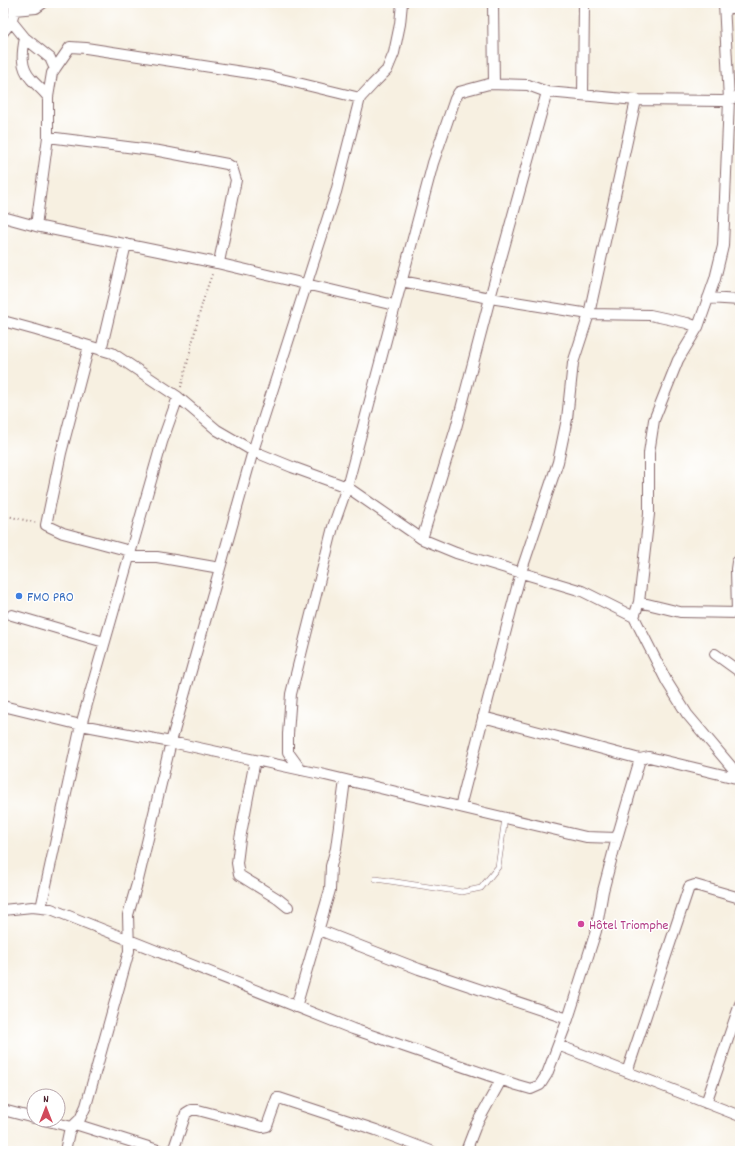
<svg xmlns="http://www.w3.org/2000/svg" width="743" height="1154" viewBox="0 0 743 1154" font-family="Dekko,sans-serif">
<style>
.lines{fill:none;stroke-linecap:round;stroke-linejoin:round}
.lane-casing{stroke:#87686b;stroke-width:6}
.street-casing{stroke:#87686b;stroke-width:12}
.path{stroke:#87686b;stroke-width:2;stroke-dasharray:1 3;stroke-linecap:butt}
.lane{stroke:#fff;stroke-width:5}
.street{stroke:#fff;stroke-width:10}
.shop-dot{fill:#3f7fe0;stroke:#fff;stroke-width:1.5}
.hotel-dot{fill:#d1479c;stroke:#fff;stroke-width:1.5}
.labels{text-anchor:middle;stroke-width:3;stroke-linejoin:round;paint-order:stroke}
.shop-label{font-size:14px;fill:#366cbe;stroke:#fff;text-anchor:start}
.hotel-label{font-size:14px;fill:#b23c85;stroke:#fff;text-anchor:start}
</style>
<rect width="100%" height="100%" fill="#fff"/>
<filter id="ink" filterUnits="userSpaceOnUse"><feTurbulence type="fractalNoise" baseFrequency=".025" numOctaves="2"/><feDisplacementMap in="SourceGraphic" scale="8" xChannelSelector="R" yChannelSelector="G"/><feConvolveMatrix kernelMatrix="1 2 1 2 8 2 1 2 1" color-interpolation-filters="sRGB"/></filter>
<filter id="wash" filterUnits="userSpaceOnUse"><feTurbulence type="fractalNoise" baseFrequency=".012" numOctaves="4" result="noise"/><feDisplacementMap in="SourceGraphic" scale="16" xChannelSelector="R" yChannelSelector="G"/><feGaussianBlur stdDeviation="0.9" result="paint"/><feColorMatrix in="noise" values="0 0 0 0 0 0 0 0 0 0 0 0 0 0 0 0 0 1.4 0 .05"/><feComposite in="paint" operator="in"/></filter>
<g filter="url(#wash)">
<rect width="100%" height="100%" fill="#f7f0e1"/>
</g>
<g filter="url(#ink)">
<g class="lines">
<defs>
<path id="lane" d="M376,879L462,892L481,888L498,867L505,818"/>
<path id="street" d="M493,3L494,84
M724,7L740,9
M14,10L36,8L43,3
M12,22L25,38L50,58L55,69
M3,32C11,23 16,15 13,3
M25,38C22,53 20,67 31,79C37,86 43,90 48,97
M547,92L636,100L722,101L729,100L740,95
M583,95L584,3
M48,137L159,151L227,164L232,167L236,180L219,262L217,263
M3,217L36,226L217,263L394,305
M36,226L48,137V97L52,73L70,47L86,48L269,76L360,98
M401,281L490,298L589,314L650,315L687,323L698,327
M708,298L740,300
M3,321L36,330L112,353L178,397L217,430L253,451L292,467L347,487L422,539L456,553L582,591L634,617L667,682L687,714L740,777
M89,346L61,453L46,525L63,533L130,551
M101,350L126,244
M129,557H157L220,568
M639,602L680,612L740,613
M737,613L736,569L737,562L740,560
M12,615L104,642
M634,617L639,602L649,514V453L654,420L678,360L698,327L715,279L723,246L729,100L724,3
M715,654L740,672
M3,706L81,725L171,742L325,775L586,837L617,838L640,759L649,757L740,779
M483,717L640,759
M255,760L240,839L237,863L239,875L278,899L288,907
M301,770L288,752V734L291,694L333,527L347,487L433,163L455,99L459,92L489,84L528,85L547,92L490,298L456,428L422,539
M460,807L521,572L558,462L567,419L573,363L589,314L636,100
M41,908L81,725L162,442L178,397
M3,910L32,907L51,909L353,1029L517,1085L531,1089L540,1085L547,1074L568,1019L596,931L603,891L617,838
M319,930L419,969L568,1019
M296,1007L330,890L331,866L336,848L345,780
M558,1045L740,1116
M627,1072L689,887L695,885L740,898
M706,1103L740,1004
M3,1110L34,1118
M44,1120L72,1127L69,1132L65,1151
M75,1124L161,1151
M72,1127L80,1119L86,1106L129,951L128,915L138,880L171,742L253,451L336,192L360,98L373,84L387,70L394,53L400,24L402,3
M173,1151L186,1113L191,1110H198L262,1127L267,1126L277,1098H279L376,1130L431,1151
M466,1151L476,1125L501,1080"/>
</defs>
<use href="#lane" class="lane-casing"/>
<use href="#street" class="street-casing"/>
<path class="path" d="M181,387C192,349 198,309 213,272
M3,515L37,523"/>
<use href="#lane" class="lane"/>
<use href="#street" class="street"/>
</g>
</g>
<circle class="shop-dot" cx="19" cy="596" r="4"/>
<circle class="hotel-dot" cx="581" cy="924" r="4"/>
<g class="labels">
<g class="shop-label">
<text x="27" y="601">FMO PRO</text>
</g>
<g class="hotel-label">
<text x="589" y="929">Hôtel Triomphe</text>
</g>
</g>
<rect width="743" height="1154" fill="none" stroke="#fff" stroke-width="16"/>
<g transform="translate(46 1108)"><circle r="19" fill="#ffffff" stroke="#b7a5aa"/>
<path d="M0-3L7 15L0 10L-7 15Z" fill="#d1495b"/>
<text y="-6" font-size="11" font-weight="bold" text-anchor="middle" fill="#4a1f2b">N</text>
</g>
</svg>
